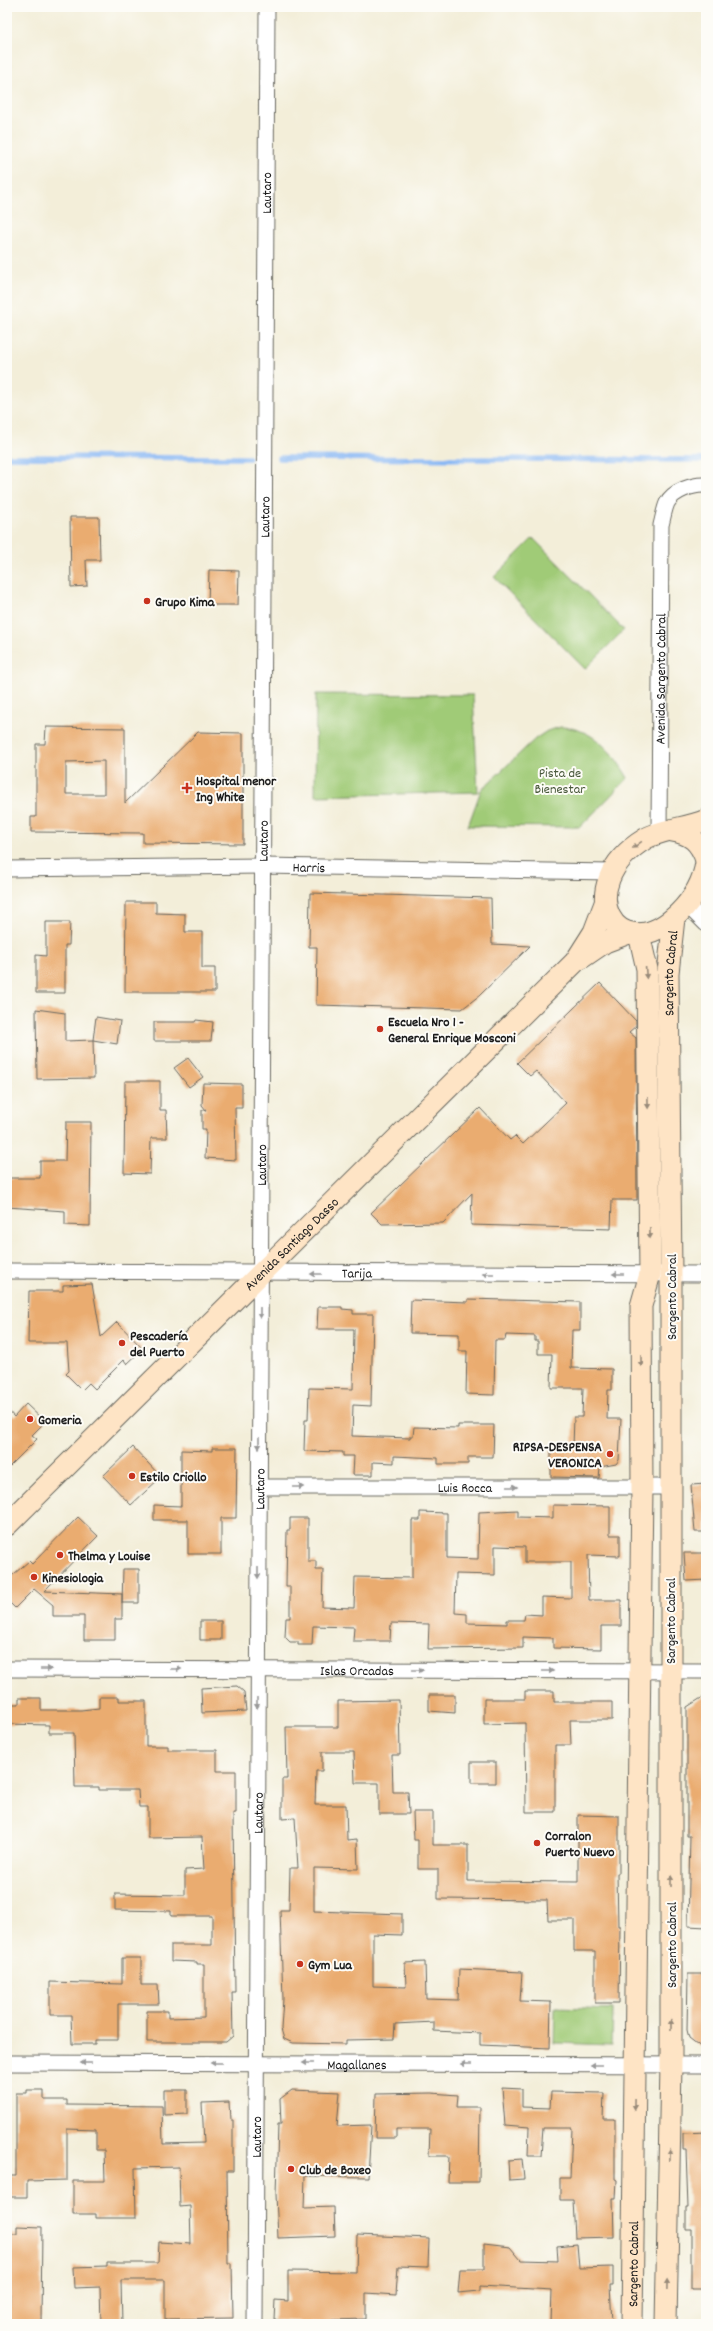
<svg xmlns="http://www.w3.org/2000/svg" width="713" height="2331" viewBox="0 0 713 2331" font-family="Dekko,sans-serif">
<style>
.green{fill:#a0cb77;stroke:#5e744a}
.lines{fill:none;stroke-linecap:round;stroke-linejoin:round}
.stream{stroke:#89b8f4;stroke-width:5.5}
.building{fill:#eaac70;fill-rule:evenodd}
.street-casing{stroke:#67665e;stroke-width:17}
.secondary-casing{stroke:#67665e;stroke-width:23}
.street{stroke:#fff;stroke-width:15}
.secondary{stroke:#fee4c5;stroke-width:21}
.oneway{fill:#988a79}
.oneway2{fill:#999}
.poi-dot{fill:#c8321e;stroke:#fdfcf7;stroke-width:1.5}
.labels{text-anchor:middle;stroke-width:4;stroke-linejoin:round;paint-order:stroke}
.street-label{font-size:14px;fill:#1c1c1c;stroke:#fdfcf7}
.poi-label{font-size:14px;font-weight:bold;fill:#1c1c1c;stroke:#fdfcf7;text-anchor:start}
.park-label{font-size:14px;fill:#4a593c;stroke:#fdfcf7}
</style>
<rect width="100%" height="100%" fill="#fdfcf7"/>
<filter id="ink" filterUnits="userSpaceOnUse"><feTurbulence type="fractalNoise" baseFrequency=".025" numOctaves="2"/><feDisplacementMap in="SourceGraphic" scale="8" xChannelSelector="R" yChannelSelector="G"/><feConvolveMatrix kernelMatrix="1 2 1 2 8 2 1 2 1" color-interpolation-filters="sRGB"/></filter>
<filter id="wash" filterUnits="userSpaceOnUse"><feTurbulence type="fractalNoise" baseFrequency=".012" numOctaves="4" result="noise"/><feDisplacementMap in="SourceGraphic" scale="16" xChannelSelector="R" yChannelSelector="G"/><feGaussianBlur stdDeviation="0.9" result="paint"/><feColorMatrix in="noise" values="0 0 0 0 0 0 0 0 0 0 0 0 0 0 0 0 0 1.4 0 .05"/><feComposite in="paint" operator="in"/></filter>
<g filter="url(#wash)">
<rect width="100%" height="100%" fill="#f3eed9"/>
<path class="green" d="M533,538L624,630L585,669L494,577Z
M316,694L473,695L478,792L315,796Z
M561,727C593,728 613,752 628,778L580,827L468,826L481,790L535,739L547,731Z
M555,2007L613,2009L612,2045L554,2043Z"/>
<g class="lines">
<path class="stream" d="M7,457L249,458
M280,458L706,460"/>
</g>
<g id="blocks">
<path class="building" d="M70,517H99L100,560H86L87,586L71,587Z
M209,570L239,571L238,605H208Z
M46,727L125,728V803L198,732L243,733V844L143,843V833L31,832V817H36V744H45ZM104,761V794H66V762Z
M310,893L491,898L492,944L530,946L480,995L462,1009L316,1005L317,947H309Z
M126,902H156V913L185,914V932H202V968H215V992H125Z
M46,922H70L69,945H65V993H36V955L46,956Z
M600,983L636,1021V1026L629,1032L636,1038L637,1200H612L611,1229L471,1225L472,1193L443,1223L382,1224L371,1213L480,1108L510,1140L515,1136L523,1144L566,1103L536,1071L530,1076L517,1063Z
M36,1009L65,1013V1041L93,1040L94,1078L37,1079Z
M96,1017L120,1021L117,1044L93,1040Z
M196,1020L213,1022L211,1041H154V1022H195Z
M188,1058L203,1077L189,1087L174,1068Z
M125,1081H160V1110H166L167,1138H151L150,1174L124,1173Z
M203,1083L242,1084V1108H235L236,1160L205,1158L206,1129H202V1110H206L202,1105Z
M66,1122H91L90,1226L65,1225V1211L7,1207V1178H40V1161H65Z
M92,1284L101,1337L117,1322L143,1349L127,1364L124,1360L95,1389L89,1383L82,1390L66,1374L69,1371L67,1343H28L29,1291H63V1285Z
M468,1299L580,1302V1330H572L571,1368L612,1369V1390H608L607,1419H621L619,1460L616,1464L600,1467L599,1478L551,1477V1447H573L574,1417H582L583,1388H551L552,1354H538V1341H535V1336L506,1335L505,1340H495L494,1395L466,1394L467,1351H459V1334L410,1333L411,1300L468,1302Z
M318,1307H342V1309L353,1310V1314H373L371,1406L353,1405L352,1436L410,1438V1436H413L414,1427L458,1428V1425H494L493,1457H468V1464H438V1458L394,1456V1463L373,1462V1475H353L354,1456H343V1452L304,1451L305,1420H308L309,1388L353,1389L354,1329H317Z
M26,1404L45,1422L32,1435L37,1439L7,1469V1409L14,1417Z
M133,1447L161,1477L131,1505L103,1476Z
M212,1448H237L236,1518H221V1554H188V1520H154V1505L181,1506V1450L212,1451Z
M706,1484V1532H695L691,1485Z
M553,1505L610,1506V1535H620V1556L588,1555L589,1600H621V1626H601V1649L553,1648V1638L523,1637V1648L428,1649L429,1624L391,1623L390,1641H353L354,1627L313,1626L312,1645H298V1642H290L285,1637L286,1618H290V1586H286L287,1530H290V1518H308V1561H316V1570H323L322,1607L354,1608L355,1577L412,1578V1520H420V1512L447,1513V1558L478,1559L479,1512L518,1510V1517L553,1518ZM495,1546L525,1547V1562H571V1598L542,1597V1615L525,1614L524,1620H507V1624L467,1623V1614L455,1613L456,1574L495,1575Z
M78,1517L98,1536L44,1591L122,1594V1619H115V1640H84V1616H53V1605L34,1589L15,1608L7,1600V1580L29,1561L32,1564Z
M684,1553H706V1580L686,1581Z
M123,1569H139V1603H122Z
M200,1621H221V1640H200Z
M237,1686L244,1692L246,1711L202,1713L201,1688Z
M525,1691H554V1702H612V1720H570L571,1745H555V1812H526L525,1723L484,1724V1699H525Z
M429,1695H455V1713L429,1711Z
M706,1695V1927L688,1926L690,1836H687V1707Z
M99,1697H119V1701H146V1746H168V1750H217V1771H236V1813H233L235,1992H232L233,2036L226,2042H147V2011H168V2018L204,2017V1964H197V1962L171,1961V1945H212V1916H171V1911L115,1910V1894L185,1895V1870L204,1869L202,1837L148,1838V1807H139L138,1790H99V1787H75L74,1733H49V1725L7,1724V1704H19V1698H41V1710H81L99,1708Z
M399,1700L400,1755H392L393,1792H408L409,1814H379V1783H355L354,1752H322V1771H316L315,1805H346L347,1840L357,1839L358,1869L314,1868V1911L402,1914V1935L373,1934V1986L406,1987L405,1963L425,1962L426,1999L458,2000L459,1969L522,1972L520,2001L551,2002L550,2048L480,2045V2033L434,2031V2022L395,2024L394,2039L346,2040V2044L293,2043L284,2039L281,2029L283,1999L280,1910H289L290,1868H298L295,1818L282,1819V1779H287L286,1727H338V1701Z
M471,1762H496V1783H471Z
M413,1812H433V1845H468V1881L578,1882V1815L619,1816V1873H617L618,1926H620L619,2003H595V1951H574V1920H548L547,1900L438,1899V1869H418V1840H414Z
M122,1958H141V1985H158L159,2004H118V2040H95V2044H72L71,2015H50V1982L122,1984Z
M688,1974H706V2051L689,2038L687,2030Z
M502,2088L522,2089V2107L550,2108L551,2092L604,2093L603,2119H615V2179L617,2180L616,2198H613L614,2237L575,2238L573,2200H560V2178H570L572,2128H543L541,2156H528L529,2127L505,2125Z
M27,2090H44V2100H67V2105L162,2106L163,2144L204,2143L202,2103L229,2102L230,2120H233V2171H227L228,2263H232L233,2318L165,2319V2280H121L122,2324H101L100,2287L74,2288L73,2267L107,2266V2263H158L159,2242L191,2244L190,2206L180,2207L179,2167L135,2168L136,2218H96V2214H73V2181H105L104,2150H96V2130L67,2129V2180L27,2181V2197H7V2176H16V2093H27Z
M164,2090H187V2114L164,2115Z
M292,2090L340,2092L337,2126L371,2125L368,2177L305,2176L304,2208L334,2207L335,2236L278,2238L276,2194L278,2124H281L280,2099Z
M431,2093L458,2095L457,2107H480L479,2182H448L449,2156H429L430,2129H396V2138H375L376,2094Z
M706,2132V2289H691V2229H686V2208H688L686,2150H683V2133Z
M522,2159L524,2179L509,2180L508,2160Z
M17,2226L42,2227L41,2324H9L11,2257H7V2234H17Z
M357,2235L429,2238L428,2267L398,2266L396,2295L366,2293V2319L333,2320V2323L274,2320L275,2300L288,2301V2271L356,2272Z
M484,2244L510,2247L521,2260L558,2261L557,2246L577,2244L579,2268L613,2267V2285H610L612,2323L551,2324L552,2290L480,2286V2291L458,2293L460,2269H484Z"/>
</g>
</g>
<g filter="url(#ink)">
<use href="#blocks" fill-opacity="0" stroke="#67665e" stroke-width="1"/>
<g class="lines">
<defs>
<g id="street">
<path id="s1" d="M659,833L661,525C663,518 664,510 667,503C673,491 693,484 706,485"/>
<path id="s2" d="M7,869L263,866L611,872"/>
<path d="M687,905L706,924"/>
<path id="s3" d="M7,1271L706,1274"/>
<path id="s4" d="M259,1487H670"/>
<path id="s5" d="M7,1669L706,1671"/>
<path id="s6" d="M7,2063L706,2065"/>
<path id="s7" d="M255,2324L267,7"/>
</g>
<g id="secondary">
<path d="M706,820C688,828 659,830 645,839C568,886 617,974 679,913C694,898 703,883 706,863"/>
<path d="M672,831C691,834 700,842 706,860"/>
<path d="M580,959L605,942L629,933"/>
<path id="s8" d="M7,1525L575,962L594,932L605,903"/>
<path id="s9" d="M632,2324L642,1487L641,1306L650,1274L647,969L639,934"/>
<path id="s10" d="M666,2324L671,2065V1274L668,973L674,918"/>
</g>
</defs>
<use href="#street" class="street-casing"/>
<use href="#secondary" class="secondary-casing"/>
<use href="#street" class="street"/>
<use href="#secondary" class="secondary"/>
</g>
<defs><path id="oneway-solid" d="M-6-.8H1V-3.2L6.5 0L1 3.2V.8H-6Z"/></defs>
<g class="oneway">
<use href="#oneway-solid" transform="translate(637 845) rotate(144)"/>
<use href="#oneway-solid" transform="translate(646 973) rotate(86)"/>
<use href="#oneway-solid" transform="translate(648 1103) rotate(89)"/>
<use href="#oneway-solid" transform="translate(650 1233) rotate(89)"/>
<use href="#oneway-solid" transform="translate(641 1361) rotate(90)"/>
<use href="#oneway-solid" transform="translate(671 1881) rotate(-90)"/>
<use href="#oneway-solid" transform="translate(671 2025) rotate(-90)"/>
<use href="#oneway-solid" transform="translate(634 2104) rotate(91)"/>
<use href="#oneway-solid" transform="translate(670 2155) rotate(-89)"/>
<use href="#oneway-solid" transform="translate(667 2285) rotate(-89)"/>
</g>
<g class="oneway2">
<use href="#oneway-solid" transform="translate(316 1274) rotate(180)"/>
<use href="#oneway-solid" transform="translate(488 1274) rotate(180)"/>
<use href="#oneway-solid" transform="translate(618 1274) rotate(180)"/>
<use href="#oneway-solid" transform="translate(260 1313) rotate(90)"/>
<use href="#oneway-solid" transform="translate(259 1443) rotate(90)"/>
<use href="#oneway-solid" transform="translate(298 1487)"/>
<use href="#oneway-solid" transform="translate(512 1487)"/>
<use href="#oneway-solid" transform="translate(258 1573) rotate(90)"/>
<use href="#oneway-solid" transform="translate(46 1669)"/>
<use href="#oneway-solid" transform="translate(176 1669)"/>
<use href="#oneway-solid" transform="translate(418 1670)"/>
<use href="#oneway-solid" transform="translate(548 1671)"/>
<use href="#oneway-solid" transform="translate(257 1703) rotate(90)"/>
<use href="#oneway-solid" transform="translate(86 2063) rotate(180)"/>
<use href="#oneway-solid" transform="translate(216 2063) rotate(180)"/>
<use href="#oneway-solid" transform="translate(308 2063) rotate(-180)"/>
<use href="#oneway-solid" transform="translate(466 2064) rotate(-180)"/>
<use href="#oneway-solid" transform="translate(596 2065) rotate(-180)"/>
</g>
</g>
<g class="poi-dot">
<circle cx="147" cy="601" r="4"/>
<path d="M185 782h4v4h4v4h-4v4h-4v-4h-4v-4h4z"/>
<circle cx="380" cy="1029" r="4"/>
<circle cx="122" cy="1343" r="4"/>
<circle cx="30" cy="1419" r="4"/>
<circle cx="610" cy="1454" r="4"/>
<circle cx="132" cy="1476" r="4"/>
<circle cx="60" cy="1555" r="4"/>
<circle cx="34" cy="1577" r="4"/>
<circle cx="537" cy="1843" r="4"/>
<circle cx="300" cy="1964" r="4"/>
<circle cx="291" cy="2169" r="4"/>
</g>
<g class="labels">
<g class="street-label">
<text dy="5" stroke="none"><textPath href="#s7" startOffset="2131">Lautaro</textPath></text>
<text dy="5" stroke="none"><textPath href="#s7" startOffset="1807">Lautaro</textPath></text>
<text dy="5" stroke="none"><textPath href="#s1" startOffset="154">Avenida Sargento Cabral</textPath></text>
<text dy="5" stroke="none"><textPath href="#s7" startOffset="1483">Lautaro</textPath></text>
<text dy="5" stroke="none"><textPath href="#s2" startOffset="302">Harris</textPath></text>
<text dy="5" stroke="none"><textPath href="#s10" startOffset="1351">Sargento Cabral</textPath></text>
<text dy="5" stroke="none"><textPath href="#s7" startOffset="1159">Lautaro</textPath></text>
<text dy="5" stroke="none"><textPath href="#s8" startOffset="400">Avenida Santiago Dasso</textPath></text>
<text dy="5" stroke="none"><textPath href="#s3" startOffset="350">Tarija</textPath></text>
<text transform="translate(671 1297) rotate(-90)" y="5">Sargento Cabral</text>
<text dy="5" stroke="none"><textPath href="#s4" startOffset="206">Luis Rocca</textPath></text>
<text dy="5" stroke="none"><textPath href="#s7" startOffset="835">Lautaro</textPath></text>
<text transform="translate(670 1621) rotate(-90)" y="5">Sargento Cabral</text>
<text dy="5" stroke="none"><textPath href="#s5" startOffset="350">Islas Orcadas</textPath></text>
<text dy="5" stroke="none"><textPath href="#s7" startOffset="511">Lautaro</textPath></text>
<text transform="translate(671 1945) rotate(-90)" y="5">Sargento Cabral</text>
<text dy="5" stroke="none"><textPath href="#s6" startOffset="350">Magallanes</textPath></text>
<text dy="5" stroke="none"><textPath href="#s7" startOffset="187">Lautaro</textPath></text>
<text dy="5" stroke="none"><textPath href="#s9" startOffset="60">Sargento Cabral</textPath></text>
</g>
<g class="poi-label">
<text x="155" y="606">Grupo Kima</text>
<text x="196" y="785">Hospital menor<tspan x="196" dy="16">Ing White</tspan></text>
<text x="388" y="1026">Escuela Nro 1 -<tspan x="388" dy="16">General Enrique Mosconi</tspan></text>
<text x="130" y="1340">Pescadería<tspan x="130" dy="16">del Puerto</tspan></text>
<text x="38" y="1424">Gomeria</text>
<text x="602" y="1451" text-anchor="end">RIPSA-DESPENSA<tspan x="602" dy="16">VERONICA</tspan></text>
<text x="140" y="1481">Estilo Criollo</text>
<text x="68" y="1560">Thelma y Louise</text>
<text x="42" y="1582">Kinesiologia</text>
<text x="545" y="1840">Corralon<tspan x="545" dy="16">Puerto Nuevo</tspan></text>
<text x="308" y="1969">Gym Lua</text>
<text x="299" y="2174">Club de Boxeo</text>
</g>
<g class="park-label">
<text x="560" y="777">Pista de<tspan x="560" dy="16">Bienestar</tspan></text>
</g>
</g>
<rect width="713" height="2331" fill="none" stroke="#fdfcf7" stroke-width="24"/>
</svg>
